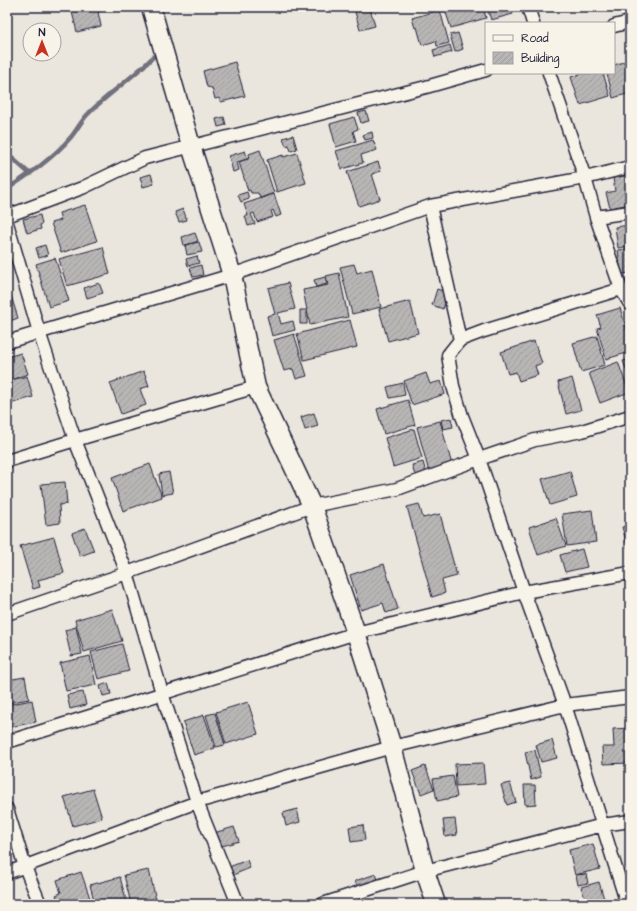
<svg xmlns="http://www.w3.org/2000/svg" width="637" height="911" viewBox="0 0 637 911" font-family="'Architects Daughter',sans-serif">
<style>
.lines{fill:none;stroke-linecap:round;stroke-linejoin:round}
.stream{stroke:#716f7b;stroke-width:4.5}
.building{fill:url(#building-hatch);stroke:#22223b}
.street-casing{stroke:#22223b;stroke-width:15}
.secondary-casing{stroke:#22223b;stroke-width:21}
.street{stroke:#f7f3e8;stroke-width:12}
.secondary{stroke:#f7f3e8;stroke-width:18}
</style>
<defs>
<pattern id="building-hatch" width="6" height="6" patternUnits="userSpaceOnUse"><rect width="6" height="6" fill="#b8b6b5"/><path d="M-1 1l2-2M0 6l6-6M5 7l2-2" fill="none" stroke="#9e9c9d"/></pattern>
</defs>
<rect width="100%" height="100%" fill="#eae6de"/>
<filter id="ink" filterUnits="userSpaceOnUse"><feTurbulence type="fractalNoise" baseFrequency=".025" numOctaves="2"/><feDisplacementMap in="SourceGraphic" scale="8" xChannelSelector="R" yChannelSelector="G"/><feConvolveMatrix kernelMatrix="1 2 1 2 8 2 1 2 1" color-interpolation-filters="sRGB"/></filter>
<g filter="url(#ink)">
<g class="lines">
<path class="stream" d="M7,150L12,158L30,174
M7,189C30,174 53,158 71,137C77,130 81,121 88,114C109,92 136,76 157,53V51"/>
</g>
<path class="building" d="M90,7H107V9L98,12L101,26L77,32L72,12Z
M455,7H483L486,18L451,28L445,10Z
M487,7H511L513,14L491,20Z
M370,8L375,26L360,30L355,12Z
M440,10L449,43L437,46L436,41L422,45L417,27L415,28L412,18Z
M458,33L463,49L455,52L450,35Z
M450,45L452,52L435,57L433,50Z
M630,60V93L613,98L607,73H614V65Z
M235,62L245,96L221,102L219,98L215,99L212,88L207,87L203,71Z
M583,73H603L610,96L580,105L571,77Z
M366,111L369,121L361,123L358,113Z
M224,117L226,125L218,127L216,119Z
M354,117L358,129L353,131L356,141L336,147L330,124Z
M372,132L373,138L365,140L363,135Z
M293,135L297,149L291,151L289,145L286,146L283,138Z
M373,140L377,150L361,155L363,163L342,169L336,151Z
M260,150L274,193L260,198L258,193H251L250,190L248,191L239,162L250,158L249,154Z
M245,151L248,159L237,162L239,170L233,172L229,156Z
M297,153L306,183L277,192L267,160L283,155V157Z
M378,162L381,171L372,174L380,199L359,206L347,172Z
M151,174L154,184L143,187L140,177Z
M630,175V204L610,208L606,193L615,191L613,178Z
M247,192L249,199L241,202L238,195Z
M274,194L281,215L276,217L273,210L271,211L273,217L257,222L254,213L251,214L255,224L248,226L245,216H248L244,204Z
M85,205L97,241L61,253L51,223L61,220L59,213Z
M183,209L187,220L179,222L175,212Z
M40,215L42,224L40,225L41,229L27,233L23,219Z
M630,225V246L618,248L615,227Z
M195,233L198,241L184,246L182,237Z
M199,242L202,252L187,255L185,245Z
M45,245L48,255L39,258L36,248Z
M103,247L110,274L67,286L59,259Z
M630,249V273L621,274L618,250Z
M197,256L199,263L188,266L186,259Z
M55,258L69,301L49,307L36,264Z
M354,264L357,273L372,269L381,307L352,314L340,267Z
M201,265L203,275L193,277L190,268Z
M339,273L348,317L310,325L303,290L328,285L326,276Z
M325,277L327,284L316,287L314,280Z
M7,283L18,318L7,322Z
M99,283L103,293L87,298L84,288Z
M288,283L295,309L278,313L281,324L293,321L295,330L272,336L267,316L275,314L268,288Z
M437,289L448,293L443,309L432,305Z
M410,301L418,333L388,341L379,309Z
M620,308L630,341V352L606,359L597,328L601,327L597,315Z
M300,310H307V324H300Z
M350,320L357,347L304,360L297,334Z
M294,334L307,376L296,379L293,369L284,371L274,340Z
M597,336L605,365L581,372L573,343Z
M534,341L542,363L535,366L538,375L519,381L516,372L508,374L501,352Z
M21,353L28,374L7,381V357Z
M630,359V380L623,361Z
M618,362L629,392L600,403L589,373Z
M144,371L149,386L140,389L146,405L121,414L110,383Z
M426,373L430,384L441,381L445,394L412,405L404,381Z
M27,376L33,397L10,404L7,393V381Z
M572,378L581,410L566,414L558,382Z
M403,383L405,395L390,398L387,387Z
M408,400L415,425L384,434L377,409Z
M314,413L318,426L305,430L301,417Z
M451,418L453,427L443,429L441,420Z
M440,421L452,465L429,472L417,427Z
M414,429L422,458L393,467L385,438Z
M423,462L426,473L415,476L412,465Z
M150,464L162,497L123,511L112,478Z
M570,471L577,497L550,505L542,479Z
M169,472L173,493L162,495L159,474Z
M65,482L67,504L59,505L60,523L46,525L41,484Z
M419,504L423,518L440,514L457,576L442,580L445,593L432,597L407,507Z
M592,510L596,542L567,546L562,514Z
M556,518L566,546L538,555L529,527Z
M630,525V555L622,527Z
M85,528L94,551L80,556L72,533Z
M54,537L64,573L38,580L40,587L33,589L20,546Z
M582,549L587,567L565,572L560,555Z
M384,564L398,609L386,613L383,603L361,610L350,575Z
M112,609L122,641L84,652L75,620Z
M76,627L82,654L71,656L65,630Z
M122,644L129,671L98,679L91,652Z
M90,656L96,685L66,691L60,663Z
M25,677L29,699L7,703V680Z
M108,683L111,694L103,696L100,686Z
M83,692L86,705L70,709L67,695Z
M32,700L36,722L10,727L7,712V705Z
M248,702L258,734L226,744L216,712Z
M215,713L225,745L216,747L206,715Z
M204,715L215,748L194,755L183,722Z
M630,728V763L603,764L602,747H614L613,729Z
M552,740L557,758L541,762L536,745Z
M535,750L541,777L531,780L525,752Z
M483,763L485,784L456,786L455,764Z
M425,766L434,789L421,794L412,771Z
M453,776L457,797L437,801L433,779Z
M510,783L516,802L507,805L501,785Z
M524,785H535L536,804L525,805Z
M93,789L102,818L73,826L64,797Z
M297,809L300,822L286,826L283,813Z
M455,819L457,835L445,837L443,820Z
M363,825L365,840L351,842L349,827Z
M234,827L239,841L219,847L214,833Z
M593,844L600,869L575,875L569,850Z
M7,851L11,860L7,862Z
M247,860L250,868L233,875L229,867Z
M149,870L156,900L137,904H131L124,875Z
M81,872L92,904H59L56,895L61,893L57,880Z
M376,874L379,882L358,889L355,881Z
M586,874L588,883L578,885L576,875Z
M120,877L127,904H95L90,885Z
M599,882L605,902L599,904H587L581,887Z"/>
<g class="lines">
<defs>
<path id="street" d="M528,7L533,23
M614,26L630,22
M549,73L585,178L596,217L621,289L484,331L460,340L448,355L453,386L462,416L479,459L524,592L565,705L627,904
M430,206L585,178L630,167
M7,216L82,188L145,158L426,87L486,70
M596,217L630,212
M7,223L39,332L75,440L127,573L162,693L197,802L238,904
M621,289L630,304
M7,342L232,275L430,206L460,340
M7,461L75,440L256,387
M7,614L127,573L312,506L397,489L479,459L535,440L582,431L630,416
M7,742L356,633L524,592L630,573
M7,809L25,867L40,904
M7,873L197,802L392,747L565,705L630,697
M323,904L425,871L603,825L630,821"/>
<path id="secondary" d="M151,7L191,146L232,275L256,387L312,506L356,633L392,747L425,871L436,904"/>
</defs>
<use href="#street" class="street-casing"/>
<use href="#secondary" class="secondary-casing"/>
<use href="#street" class="street"/>
<use href="#secondary" class="secondary"/>
</g>
</g>
<rect width="637" height="911" fill="none" stroke="#f7f3e8" stroke-width="24"/>
<rect x="12" y="12" width="613" height="887" fill="none" stroke="#22223b" stroke-width="1.5" filter="url(#ink)"/>
<rect x="485" y="22" width="130" height="52" fill="#f7f3e8" stroke="#a29fa3"/>
<rect x="493" y="35" width="20" height="6" fill="#f7f3e8" stroke="#a29fa3"/>
<text x="521" y="42" font-size="12" fill="#22223b">Road</text>
<rect x="493" y="52" width="20" height="12" fill="url(#building-hatch)" stroke="#a29fa3"/>
<text x="521" y="62" font-size="12" fill="#22223b">Building</text>
<g transform="translate(42 42)"><circle r="19" fill="#f7f3e8" stroke="#a29fa3"/>
<path d="M0-3L7 15L0 10L-7 15Z" fill="#c8321e"/>
<text y="-6" font-size="11" font-weight="bold" text-anchor="middle" fill="#22223b">N</text>
</g>
</svg>
